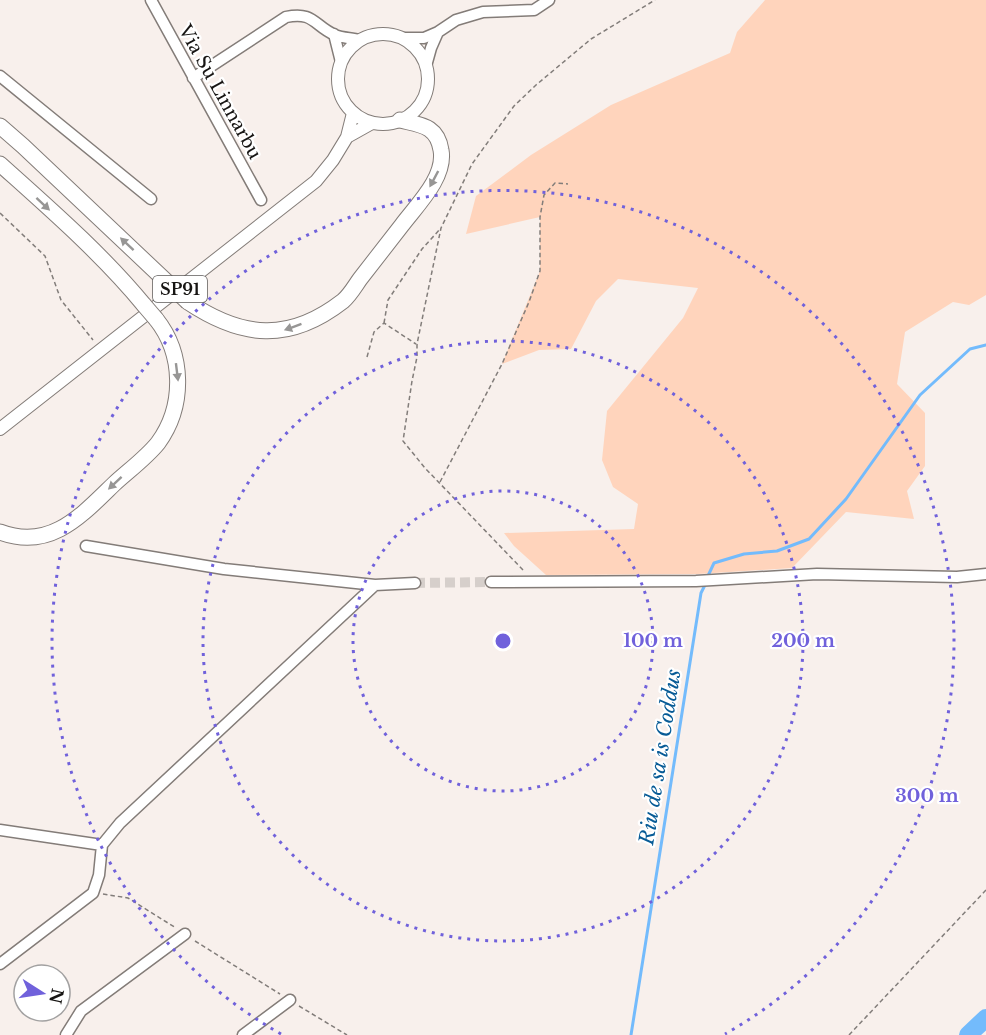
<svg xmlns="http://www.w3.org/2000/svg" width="986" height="1035" viewBox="0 0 986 1035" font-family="'Libre Baskerville',serif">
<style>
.green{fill:#ffd4bc}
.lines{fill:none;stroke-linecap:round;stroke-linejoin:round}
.stream{stroke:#73bbfc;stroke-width:3}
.river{stroke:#73bbfc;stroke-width:18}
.minor-tunnel{stroke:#d6cfcb;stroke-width:10;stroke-dasharray:10 5;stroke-linecap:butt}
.minor-casing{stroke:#837c78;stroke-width:13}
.major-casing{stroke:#837c78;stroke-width:14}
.highway-casing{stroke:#837c78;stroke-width:17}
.path{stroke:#827d7a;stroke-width:1.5;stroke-dasharray:4.5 3;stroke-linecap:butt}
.minor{stroke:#fff;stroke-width:10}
.major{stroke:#fff;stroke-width:12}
.highway{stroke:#fff;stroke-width:15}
.highway-bridge-casing{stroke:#837c78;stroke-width:17;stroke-linecap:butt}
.highway-bridge{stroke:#fff;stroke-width:15}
.oneway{fill:#979695}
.ring{fill:none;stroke:#7061db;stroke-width:3;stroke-dasharray:3 6}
.labels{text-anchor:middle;stroke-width:4.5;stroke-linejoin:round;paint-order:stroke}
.shield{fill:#fff;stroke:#5d5b5a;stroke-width:1.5}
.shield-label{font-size:16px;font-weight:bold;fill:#171513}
.street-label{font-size:18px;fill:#171513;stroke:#fff}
.water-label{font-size:20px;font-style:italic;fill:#075b96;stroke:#fff}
.centre{fill:#7061db;stroke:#fff;stroke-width:3}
.ring-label{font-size:18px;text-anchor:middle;font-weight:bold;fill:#7061db;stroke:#fff;stroke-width:4.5;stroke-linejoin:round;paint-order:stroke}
</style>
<rect width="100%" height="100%" fill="#f8f0ec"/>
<path class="green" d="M765,0H986V295L969,305L953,302L905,332L897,384L925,413V466L907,491L914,519L846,512L792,568L698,574L546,575L514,546L504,533L634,529L638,504L613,487L602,460L607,411L683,318L698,288L618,279L596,301L571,349L539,350L502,364L540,271V217L466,234L476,196L531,155L611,105L730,53L737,32Z"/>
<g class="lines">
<path class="stream" d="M707,578L714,563L744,554L777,551L809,539L846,499L920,395L970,349L986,345
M631,1035L701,593L705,585"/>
<path class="river" d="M968,1035L986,1018"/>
<path class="minor-tunnel" d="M415,583L491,582"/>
<defs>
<path id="minor" d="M151,0L261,200
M334,34L341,62
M404,38H424L438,32L456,20L483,12L534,10L549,0
M426,66L431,48L438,32
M0,76L151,199
M193,78L286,17C314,11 314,26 335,35C342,38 352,38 359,40
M86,546L224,569L375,585L415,583
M491,582L696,581L817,574L957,577L986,574
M0,830L102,845L99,875L93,893L0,964
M102,845L120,823L375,585
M66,1035L81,1011L185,934
M243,1035L290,1000"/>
<path id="major" d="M338 79a45 45 0 1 1 90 0a45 45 0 1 1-90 0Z
M347,137L372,123
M0,429L316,181L333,160L347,137L353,113"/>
<path id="highway" d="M0,126L23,146L169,284
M0,164C49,208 102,254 144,305
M188,302C242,338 289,343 343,301C350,295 355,286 360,279C374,261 388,243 402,225C417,205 446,177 441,150C437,125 420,125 400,120
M0,532C50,551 81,516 114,484C128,471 146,458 158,443C185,406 184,354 156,319"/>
</defs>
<use href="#minor" class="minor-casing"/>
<use href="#major" class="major-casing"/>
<use href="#highway" class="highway-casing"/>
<path class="path" d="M0,213L45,256L61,300L93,340
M384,323L388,300L422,249L441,228
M367,357L374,332L384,323L416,344
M440,482L502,364L529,302L540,271V217L544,195L555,183L568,184
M523,570L425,468L403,441L412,381L417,357V344L441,228L472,164L514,106L536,85L591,39L655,0
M103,894L128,898L176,928
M195,941L280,994
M299,1006L347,1035
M849,1035L986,890"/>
<use href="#minor" class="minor"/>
<use href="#major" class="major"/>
<use href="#highway" class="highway"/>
<defs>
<path id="highway-bridge" d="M169,284L188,302
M144,305L156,319"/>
</defs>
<use href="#highway-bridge" class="highway-bridge-casing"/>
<use href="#highway-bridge" class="highway-bridge"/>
</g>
<defs><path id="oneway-solid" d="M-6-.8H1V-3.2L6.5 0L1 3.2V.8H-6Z" transform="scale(1.5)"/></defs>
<g class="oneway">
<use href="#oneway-solid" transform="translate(434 179) rotate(118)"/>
<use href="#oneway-solid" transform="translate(43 204) rotate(43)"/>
<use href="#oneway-solid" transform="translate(127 244) rotate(-137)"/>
<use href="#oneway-solid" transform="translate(293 327) rotate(160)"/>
<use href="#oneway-solid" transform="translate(177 372) rotate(83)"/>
<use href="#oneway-solid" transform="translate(115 483) rotate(137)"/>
</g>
<g class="ring">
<circle cx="503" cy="641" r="150"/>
<circle cx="503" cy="641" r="300"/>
<path d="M281 1034A451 451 0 1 1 725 1034"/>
</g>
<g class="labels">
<rect class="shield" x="153" y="276" width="54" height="26" rx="4.5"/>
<g class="shield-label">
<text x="180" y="295">SP91</text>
</g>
<g class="street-label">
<text transform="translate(220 92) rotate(61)" y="6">Via Su Linnarbu</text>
</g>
<g class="water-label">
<text transform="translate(660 757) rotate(-81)" y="7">Riu de sa is Coddus</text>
</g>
</g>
<circle cx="503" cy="641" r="9" class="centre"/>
<g class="ring-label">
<text x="653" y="647">100 m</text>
<text x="803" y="647">200 m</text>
<text x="927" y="802">300 m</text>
</g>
<g transform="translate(42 993) rotate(102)"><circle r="28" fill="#ffffff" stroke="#a2a1a1" stroke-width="1.5"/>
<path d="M0-4.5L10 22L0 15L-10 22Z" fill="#7061db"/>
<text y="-9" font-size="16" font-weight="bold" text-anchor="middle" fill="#171513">N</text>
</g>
</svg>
